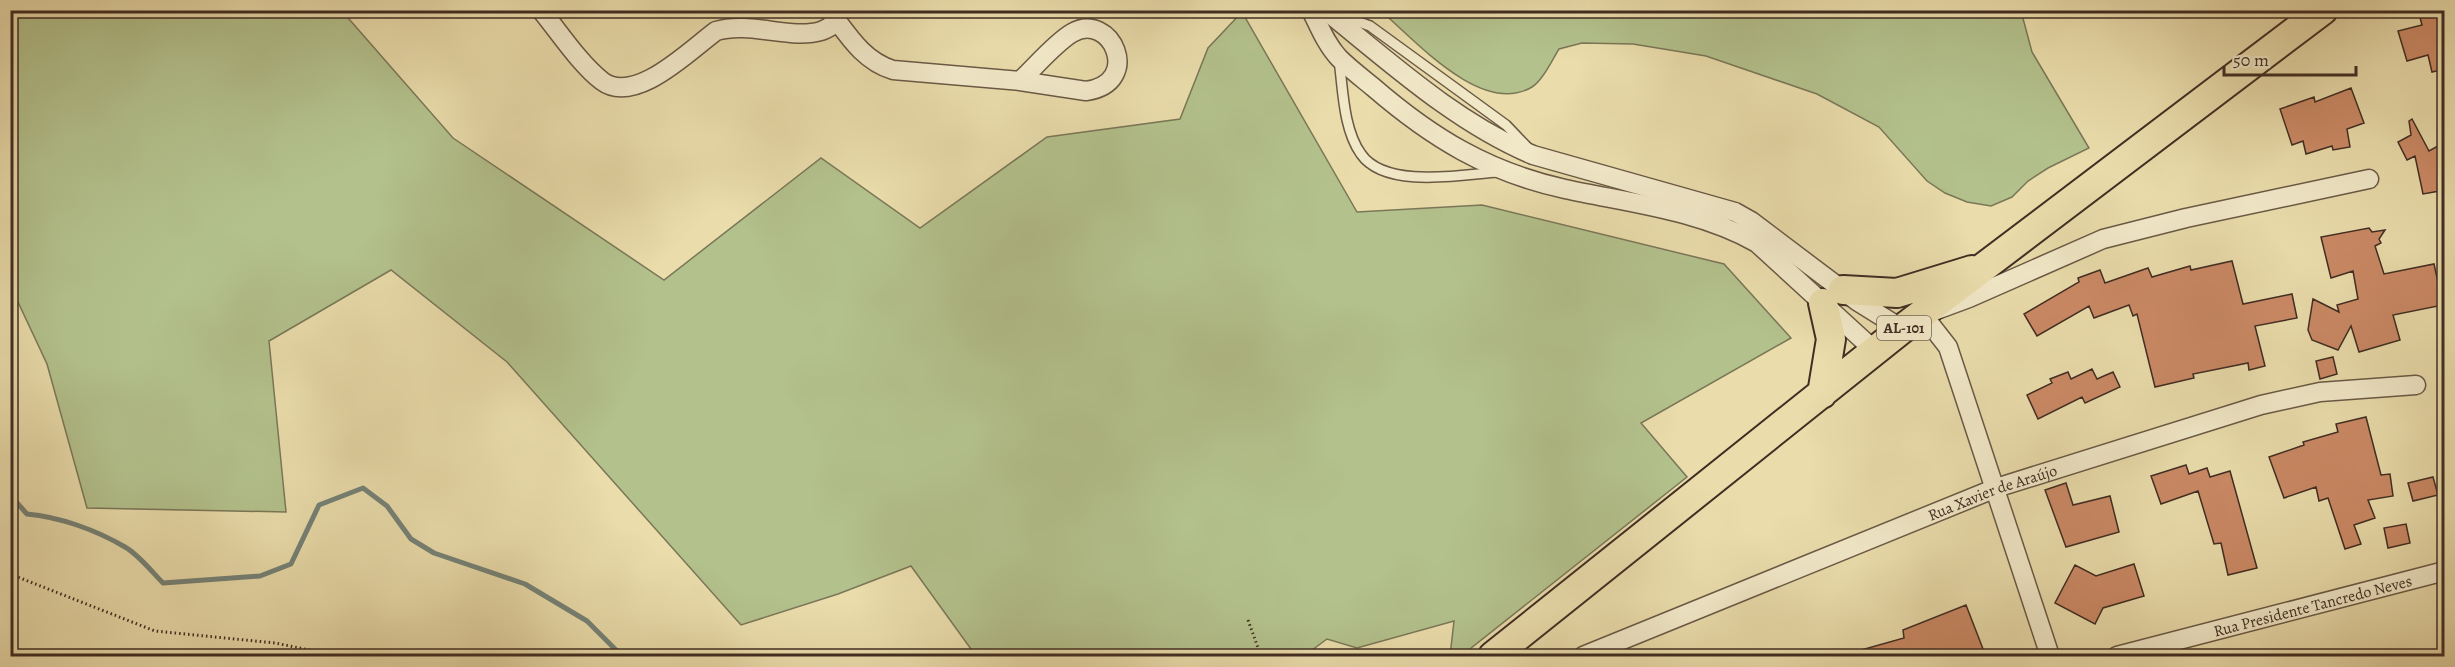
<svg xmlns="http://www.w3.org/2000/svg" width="2455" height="667" viewBox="0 0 2455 667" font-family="Alegreya,serif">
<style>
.green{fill:#b3c18c;stroke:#7a7758;stroke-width:1.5}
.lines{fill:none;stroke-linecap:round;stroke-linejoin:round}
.stream{stroke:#758277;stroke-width:5}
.building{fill:#ca8965;stroke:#402d23;stroke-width:1.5}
.service-casing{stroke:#6a5945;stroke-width:12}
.minor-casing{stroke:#6a5945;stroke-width:21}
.primary-casing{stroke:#402d23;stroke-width:32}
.path{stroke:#402d23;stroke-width:3;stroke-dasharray:1.5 3;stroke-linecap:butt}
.service{stroke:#f1e8c8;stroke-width:9}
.minor{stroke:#f1e8c8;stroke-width:18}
.primary{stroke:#eadcab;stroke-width:28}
.labels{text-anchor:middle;stroke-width:4.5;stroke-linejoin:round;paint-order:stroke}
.shield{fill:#f1e8c8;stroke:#756554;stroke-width:1.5}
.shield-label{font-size:15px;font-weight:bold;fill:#402d23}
.street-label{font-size:16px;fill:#402d23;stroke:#f1e8c8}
</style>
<rect width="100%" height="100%" fill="#eadcab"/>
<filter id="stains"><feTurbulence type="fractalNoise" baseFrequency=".00333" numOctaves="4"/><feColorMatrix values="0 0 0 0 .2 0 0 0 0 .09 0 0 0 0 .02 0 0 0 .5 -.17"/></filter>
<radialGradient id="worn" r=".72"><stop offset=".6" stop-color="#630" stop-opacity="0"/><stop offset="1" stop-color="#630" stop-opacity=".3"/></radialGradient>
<path class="green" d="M11,10L342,11L453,138L664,280L821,158L920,228L1047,137L1180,119L1208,48L1242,12L1357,212L1482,205L1724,264L1791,338L1641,423L1687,477L1461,656H1450L1454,621L1357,648L1327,639L1304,656H976L911,566L838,594L741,625L507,362L391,270L269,341L286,512L87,508L47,364L11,287Z
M1381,11H2021L2032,52L2089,148L2048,168L2028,181L2012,197L1991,206L1967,202L1945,193L1927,181L1879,127L1817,94L1706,56L1633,44L1582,43L1559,49C1552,60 1543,80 1532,87C1482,117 1415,40 1381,11Z"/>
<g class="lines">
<path class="stream" d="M10,495L27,514C60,517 96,530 125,547C139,555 151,571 163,583L260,576L291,564L319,505L363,488L387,506L411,539L434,553L525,584L587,621L622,656"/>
</g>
<path class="building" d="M2418,10H2445V69L2432,72L2428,55L2407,61L2398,31L2422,25Z
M2351,88L2364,123L2347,129L2350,147L2333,150L2332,146L2306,154L2303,141L2292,145L2280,109L2314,97L2315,102Z
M2412,119L2429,151L2445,142V190L2423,194L2415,156L2407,160L2398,142L2411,135L2409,121Z
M2369,228L2372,232L2385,230L2379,239L2381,243L2375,246L2384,274L2434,264L2443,305L2393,315L2400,340L2359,352L2351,326L2338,350L2312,340L2308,330L2313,299L2339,312L2337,305L2358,299L2353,271L2331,278L2321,237Z
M2232,261L2243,304L2292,294L2297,318L2255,326L2265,366L2249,370L2248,363L2193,374L2194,378L2155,387L2137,314L2133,316L2129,305L2094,318L2089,306L2037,336L2024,314L2079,282L2078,278L2100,270L2105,283L2148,268L2152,277L2190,266L2191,270Z
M2333,357L2337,374L2320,379L2316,361Z
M2092,369L2097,379L2113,372L2120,387L2085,403L2082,397L2038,419L2027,395L2052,383L2050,379L2068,372L2071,379Z
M2366,417L2381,475L2390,474L2393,496L2368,500L2375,518L2354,525L2361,544L2345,549L2328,498L2319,501L2316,487L2284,498L2269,457L2304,445L2303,442L2338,432L2336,424Z
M2186,465L2189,474L2207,468L2210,477L2230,471L2257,568L2228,575L2221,543L2214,544L2198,491L2161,504L2151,476Z
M2433,477L2438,495L2413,501L2408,483Z
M2066,483L2073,505L2110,496L2119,532L2066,547L2045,490Z
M2406,524L2410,543L2388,548L2384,528Z
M2134,564L2144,596L2103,608L2095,624L2055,603L2075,565L2096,576Z
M1966,605L1983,649L1967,657H1855L1854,652L1904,638L1903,630Z"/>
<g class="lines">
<defs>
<path id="service" d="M1337,14L1370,26L1506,125L1528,148
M1339,60C1343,88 1343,129 1361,154C1385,189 1461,175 1497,172"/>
<g id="minor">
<path d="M541,10C559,32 580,64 602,81C635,106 690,50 716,31C750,21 791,40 821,31C827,29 833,25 838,22"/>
<path d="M829,10C848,35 863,61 893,70L1020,81L1086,91C1144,83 1111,10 1072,33C1055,43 1035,67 1020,81"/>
<path d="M1311,10C1319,26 1326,44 1339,58C1349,68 1362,78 1373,87C1432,138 1488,172 1565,189C1629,203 1699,210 1757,243L1875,351"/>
<path d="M1325,10C1391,63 1455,122 1533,155L1735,212L1751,221L1857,301L1902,329"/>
<path id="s1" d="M1583,656L1996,488L2261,405L2320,392L2416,385"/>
<path d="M2050,656L1948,347L1923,315L1969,298L2103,239L2186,218L2369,179"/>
<path id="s2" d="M2117,656L2441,572"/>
</g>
<path id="primary" d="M1843,290L1897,293L1972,270
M1822,394L1831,339L1823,303
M1493,656L1902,329L2323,10"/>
</defs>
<use href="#service" class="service-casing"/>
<use href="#minor" class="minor-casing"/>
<use href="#primary" class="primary-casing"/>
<path class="path" d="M10,574L155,631L275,643L339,656
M1248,620L1261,656"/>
<use href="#service" class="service"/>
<use href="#minor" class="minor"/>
<use href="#primary" class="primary"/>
</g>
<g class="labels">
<rect class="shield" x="1877" y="316" width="54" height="24" rx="4.5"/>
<g class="shield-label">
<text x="1904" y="333">AL-101</text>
</g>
<g class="street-label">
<text dy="6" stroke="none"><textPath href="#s1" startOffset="441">Rua Xavier de Araújo</textPath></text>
<text dy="6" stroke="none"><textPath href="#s2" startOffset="202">Rua Presidente Tancredo Neves</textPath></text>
</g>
</g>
<rect width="2455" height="667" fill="none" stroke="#eadcab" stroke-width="36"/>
<rect x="12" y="12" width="2431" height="643" fill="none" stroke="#402d23" stroke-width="3"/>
<rect x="18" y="18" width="2419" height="631" fill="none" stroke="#402d23" stroke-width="1.5"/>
<path d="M2224 66v9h132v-9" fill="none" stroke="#402d23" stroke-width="3"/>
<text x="2233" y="66" font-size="18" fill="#402d23" stroke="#f1e8c8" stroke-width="4.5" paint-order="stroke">50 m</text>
<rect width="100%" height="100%" filter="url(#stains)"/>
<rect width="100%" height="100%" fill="url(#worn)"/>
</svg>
